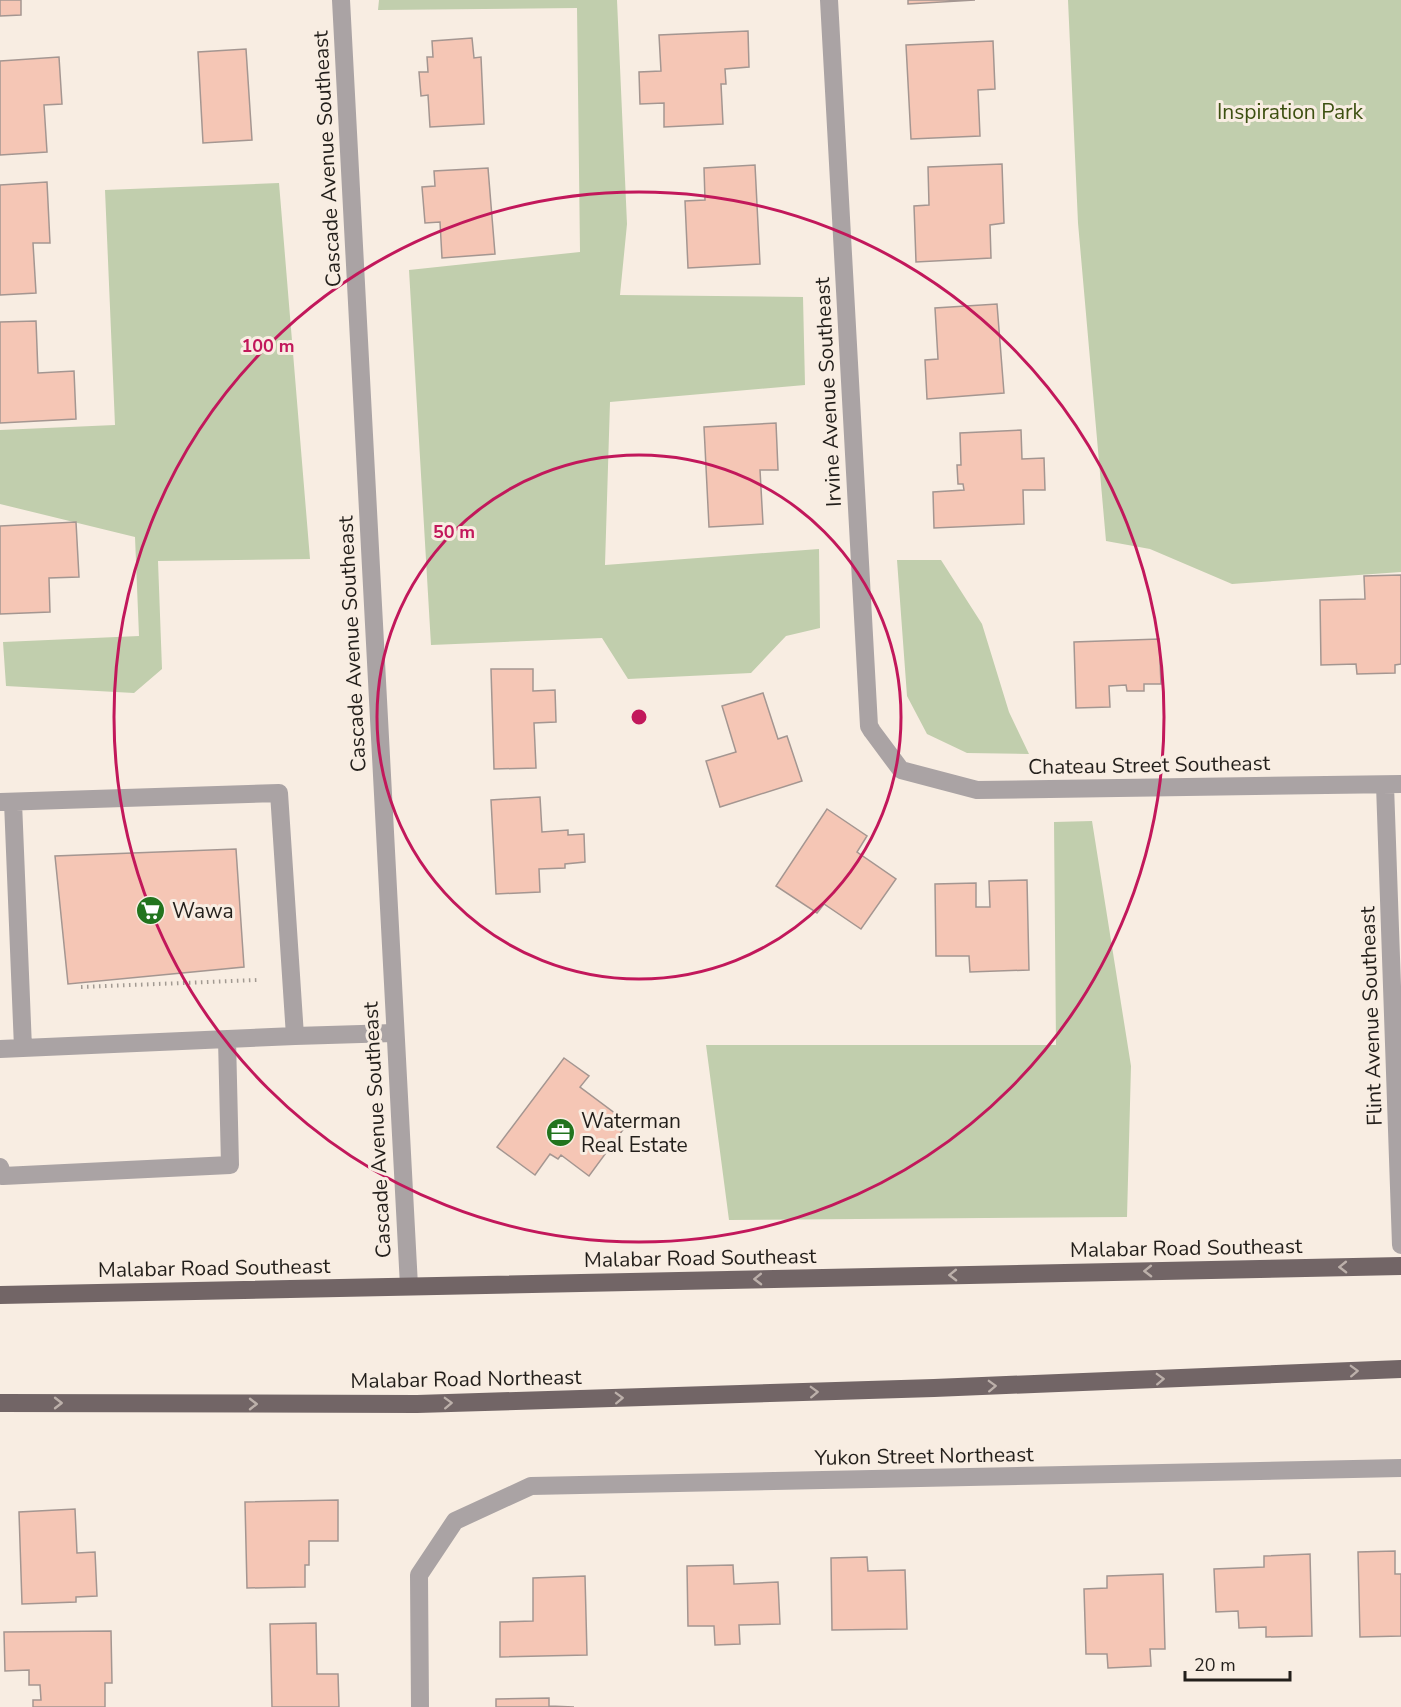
<svg xmlns="http://www.w3.org/2000/svg" width="1401" height="1707" viewBox="0 0 1401 1707" font-family="'Nunito Sans',sans-serif">
<style>
.green{fill:#c1cead}
.building{fill:#f5c6b5;stroke:#a49691;stroke-width:1.5}
.lines{fill:none;stroke-linecap:round;stroke-linejoin:round}
.path{stroke:#a29a92;stroke-width:4;stroke-dasharray:1.5 4.5;stroke-linecap:butt}
.minor{stroke:#aaa3a4;stroke-width:18}
.major{stroke:#726566;stroke-width:18}
.oneway{stroke:#bcb0aa}
.ring{fill:none;stroke:#c2185b;stroke-width:3}
.labels{text-anchor:middle;stroke-width:6;stroke-linejoin:round;paint-order:stroke}
.park-label{font-size:21px;fill:#3d5011;stroke:#f8ede2}
.street-label{font-size:21px;fill:#231f1b;stroke:#f8ede2}
.poi-label{font-size:21px;fill:#231f1b;stroke:#f8ede2;text-anchor:start}
.centre{fill:#c2185b;stroke:#f8ede2;stroke-width:3}
.ring-label{font-size:18px;text-anchor:middle;font-weight:bold;fill:#c2185b;stroke:#f8ede2;stroke-width:6;stroke-linejoin:round;paint-order:stroke}
</style>
<rect width="100%" height="100%" fill="#f8ede2"/>
<path class="green" d="M379,0H617L627,224L620,295L803,297L805,385L610,402L605,565L819,549L820,628L786,636L751,673L628,679L602,638L431,645L409,270L580,252L577,8L378,10Z
M1068,0H1401V572L1232,584L1150,549L1106,541L1078,223Z
M279,183L310,559L158,561L162,669L134,693L6,686L3,642L139,636L135,537L0,504V430L115,425L105,190Z
M897,560H941L982,624L1009,712L1029,754L967,753L927,734L907,696Z
M1092,821L1131,1066L1127,1217L729,1220L706,1045H1056L1054,822Z"/>
<path class="building" d="M0,0H21V15L0,16Z
M908,0H975L908,4Z
M748,31L749,67L725,69L726,84H721L723,124L664,127V103L640,104L639,72L661,71L659,35Z
M472,38L474,58L481,57L484,124L430,127L428,95L421,96L419,72H428L427,57H433L432,41Z
M993,41L995,89L978,90L980,136L911,139L906,45Z
M246,49L252,140L203,143L198,52Z
M59,57L62,104L44,105L47,152L0,155V61Z
M1002,164L1004,223L990,225L991,258L916,262L914,206L929,205L928,167Z
M755,165L760,264L688,268L685,201L705,200L704,168Z
M488,168L495,254L442,258L440,222L425,223L422,187L435,186L434,171Z
M47,182L50,243H33L36,293L0,295V185Z
M997,304L1004,393L927,399L925,360L938,359L935,308Z
M36,321L38,373L74,371L76,419L0,423V322Z
M776,423L778,470H760L763,524L709,527L704,427Z
M1021,430L1022,459L1044,458L1045,490H1023L1024,524L934,528L933,492L964,490L963,484H958L957,465H961L960,433Z
M76,522L79,577L49,578L50,612L0,614V526Z
M1401,575V664L1395,665V673L1357,674L1356,664L1321,665L1320,600L1365,599L1364,576Z
M1159,639L1161,684H1144V691H1127L1126,685L1109,686L1110,707L1076,708L1074,642Z
M491,669H533V691L555,690L556,722L534,723L536,768L494,769Z
M763,693L778,739L787,736L802,781L720,807L706,761L736,752L722,706Z
M540,797L542,832L568,830V835L584,834L585,862L565,864V868L539,869L540,892L496,894L491,800Z
M827,809L867,836L857,852L896,879L861,929L824,904L817,913L776,886Z
M236,849L244,967L68,984L55,856Z
M1027,880L1029,970L970,972L969,956H936L935,884L976,883V907H990L989,881Z
M564,1058L589,1076L580,1087L628,1123L589,1176L561,1155L558,1159L550,1154L535,1175L497,1147Z
M338,1500V1541H309V1565H305V1587L247,1588L245,1502Z
M75,1509L77,1553L95,1552L97,1596L76,1597V1602L22,1604L19,1512Z
M1395,1551V1574H1401V1636L1360,1637L1358,1552Z
M1310,1554L1312,1636L1266,1637V1627L1239,1628L1238,1611L1216,1612L1214,1569L1264,1567V1556Z
M867,1557L868,1571L905,1570L907,1629L832,1630L831,1558Z
M733,1565L734,1584L778,1582L780,1624L739,1625L740,1644L715,1645L714,1626H688L687,1566Z
M1163,1574L1165,1649H1150L1151,1666L1108,1668L1107,1654H1086L1084,1589L1107,1588V1576Z
M585,1576L587,1655L500,1657V1622L533,1621V1578Z
M316,1623L317,1674H338L339,1707H272L270,1624Z
M111,1631L112,1683H105V1707H33V1700H41L40,1685H29V1670L5,1671L4,1632Z
M549,1698V1706L574,1707H496V1699Z"/>
<g class="lines">
<path class="path" d="M81,987L258,980"/>
<path class="minor" d="M341,0L409,1286
M829,0L869,726L872,731L901,770L977,790L1401,784
M1385,785L1401,1245
M0,802L279,793L295,1036L394,1033
M13,802L23,1048
M0,1049L295,1036
M0,1167L3,1176L230,1165L227,1039
M420,1707L419,1575L455,1521L531,1486L1401,1468"/>
<path class="major" d="M0,1295L1401,1266
M0,1403L417,1404L934,1388L1401,1369"/>
</g>
<defs><path id="oneway-chevron" d="M-2-3.5L2.5 0L-2 3.5" fill="none" stroke-width="1.6" stroke-linecap="round" stroke-linejoin="round" transform="scale(1.5)"/></defs>
<g class="oneway">
<use href="#oneway-chevron" transform="translate(1343 1267) rotate(179)"/>
<use href="#oneway-chevron" transform="translate(1148 1271) rotate(179)"/>
<use href="#oneway-chevron" transform="translate(953 1275) rotate(179)"/>
<use href="#oneway-chevron" transform="translate(758 1279) rotate(179)"/>
<use href="#oneway-chevron" transform="translate(1354 1371) rotate(-2)"/>
<use href="#oneway-chevron" transform="translate(1160 1379) rotate(-2)"/>
<use href="#oneway-chevron" transform="translate(992 1386) rotate(-2)"/>
<use href="#oneway-chevron" transform="translate(814 1392) rotate(-2)"/>
<use href="#oneway-chevron" transform="translate(619 1398) rotate(-2)"/>
<use href="#oneway-chevron" transform="translate(58 1403)"/>
<use href="#oneway-chevron" transform="translate(448 1403) rotate(-2)"/>
<use href="#oneway-chevron" transform="translate(253 1404)"/>
</g>
<g class="ring">
<circle cx="639" cy="717" r="262"/>
<circle cx="639" cy="717" r="525"/>
</g>
<defs>
<symbol id="supermarket-disc" viewBox="-11 -11 22 22"><circle r="9.5" fill="#22741e" stroke="#f8ede2"/><path d="M-6-5.5h2.5l.6 2H6L4.5 2H-2.5L-4.4-4H-6ZM-1.5 3.2a1.3 1.3 0 1 0 .1 0ZM3 3.2a1.3 1.3 0 1 0 .1 0Z" fill="#fff"/></symbol>
<symbol id="office-disc" viewBox="-11 -11 22 22"><circle r="9.5" fill="#22741e" stroke="#f8ede2"/><path d="M-6-3h4V-5.5h4V-3h4V5H-6ZM-1-4.5V-3h2v-1.5ZM-6 0V1H6V0Z" fill="#fff"/></symbol>
</defs>
<g fill-rule="evenodd">
<use href="#supermarket-disc" x="134" y="894" width="33" height="33"/>
<use href="#office-disc" x="544" y="1116" width="33" height="33"/>
</g>
<g class="labels">
<g class="park-label">
<text x="1290" y="119">Inspiration Park</text>
</g>
<g class="street-label">
<text transform="translate(327 159) rotate(-93)" y="7">Cascade Avenue Southeast</text>
<text transform="translate(828 392) rotate(-93)" y="7">Irvine Avenue Southeast</text>
<text transform="translate(352 644) rotate(-93)" y="7">Cascade Avenue Southeast</text>
<text transform="translate(1149 765) rotate(-1)" y="7">Chateau Street Southeast</text>
<text transform="translate(1371 1016) rotate(-92)" y="7">Flint Avenue Southeast</text>
<text transform="translate(377 1130) rotate(-93)" y="7">Cascade Avenue Southeast</text>
<text transform="translate(1186 1248) rotate(-1)" y="7">Malabar Road Southeast</text>
<text transform="translate(700 1258) rotate(-1)" y="7">Malabar Road Southeast</text>
<text transform="translate(214 1268) rotate(-1)" y="7">Malabar Road Southeast</text>
<text transform="translate(466 1379) rotate(-1)" y="7">Malabar Road Northeast</text>
<text transform="translate(924 1456) rotate(-1)" y="7">Yukon Street Northeast</text>
</g>
<g class="poi-label">
<text x="172" y="918">Wawa</text>
<text x="581" y="1128">Waterman<tspan x="581" dy="24">Real Estate</tspan></text>
</g>
</g>
<circle cx="639" cy="717" r="9" class="centre"/>
<g class="ring-label">
<text x="268" y="352">100 m</text>
<text x="454" y="538">50 m</text>
</g>
<path d="M1185 1671v9h105v-9" fill="none" stroke="#231f1b" stroke-width="3"/>
<text x="1194" y="1671" font-size="18" fill="#231f1b" stroke="#f8ede2" stroke-width="4.5" paint-order="stroke">20 m</text>
</svg>
